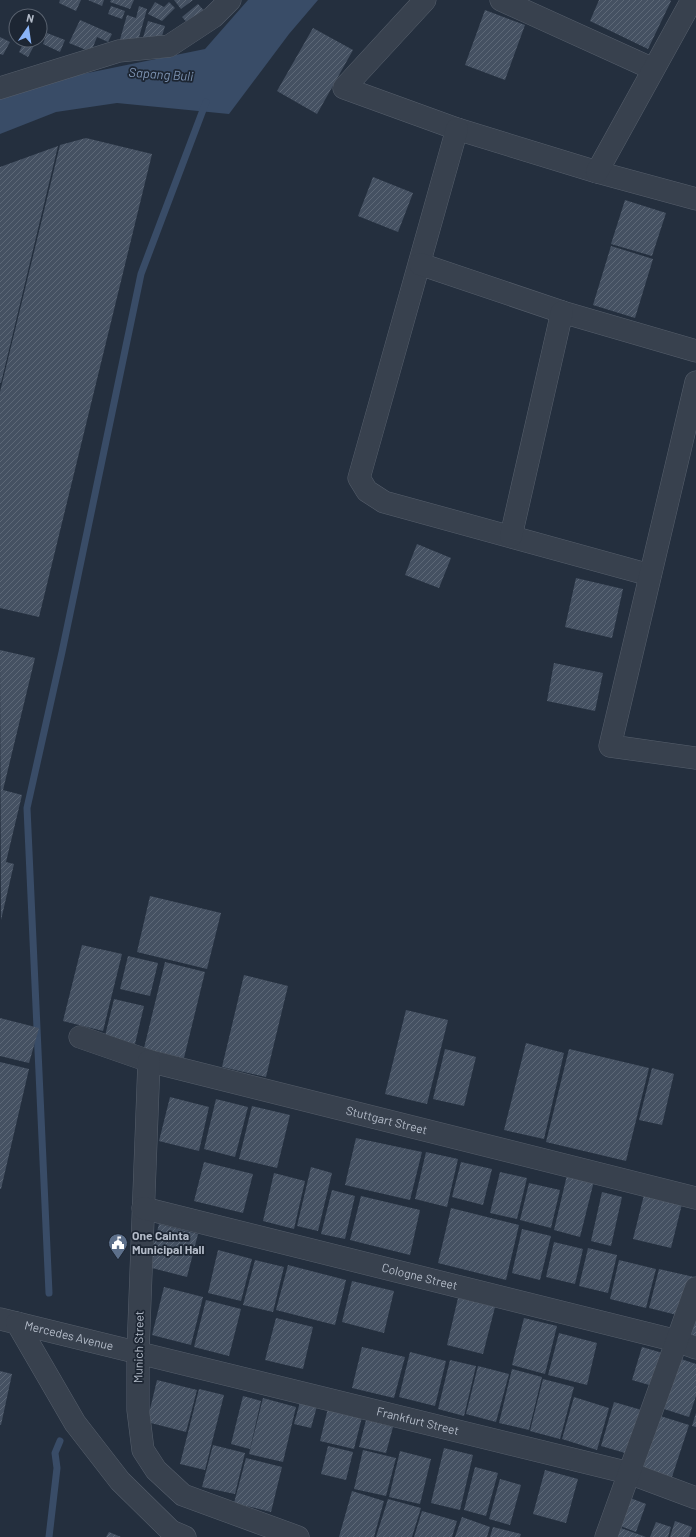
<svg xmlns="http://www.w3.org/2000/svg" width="696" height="1537" viewBox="0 0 696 1537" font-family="Barlow,sans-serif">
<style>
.water{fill:#394c67}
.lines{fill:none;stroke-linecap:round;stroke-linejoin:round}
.stream{stroke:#394c67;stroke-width:7}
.building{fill:url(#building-hatch)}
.minor-casing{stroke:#565f6c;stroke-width:23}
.minor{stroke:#38414e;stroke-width:22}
.labels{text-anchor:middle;stroke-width:3.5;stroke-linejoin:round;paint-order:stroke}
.street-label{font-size:12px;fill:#b4bcc9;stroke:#1d2633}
.poi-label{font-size:12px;font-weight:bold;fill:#b4bcc9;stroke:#1d2633;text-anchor:start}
.water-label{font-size:13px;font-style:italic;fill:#7c92b1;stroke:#1d2633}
</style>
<defs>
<pattern id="building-hatch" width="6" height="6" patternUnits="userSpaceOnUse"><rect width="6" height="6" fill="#455162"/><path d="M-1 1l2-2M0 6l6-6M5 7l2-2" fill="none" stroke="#5d6877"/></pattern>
</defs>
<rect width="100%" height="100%" fill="#242f3e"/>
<path class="water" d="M248,0H318L289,34L229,114L117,103L56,112L0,134V99L58,79L205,49Z"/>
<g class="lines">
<path class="stream" d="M49,1293L27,808L62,652L141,274L206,102
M49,1537L57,1468L55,1453L60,1441"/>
</g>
<path class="building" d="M60,0H81L76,11L59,3Z
M88,0H104L102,6Z
M111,0H134L130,9L110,2Z
M174,0H193L181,9Z
M599,0H670L671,1L648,49L590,21Z
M155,2L164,7L169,2L175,8L162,21L148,14Z
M198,4L208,15L193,29L182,17Z
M111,6L125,11L122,19L108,14Z
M139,6L147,9L136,48L119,43L127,15L136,18Z
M485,10L525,25L505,80L465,65Z
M80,20L112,34L108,42L97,37L91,52L69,43Z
M148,21L165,26L159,46L142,41Z
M313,28L353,50L317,114L277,91Z
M47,33L65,40L60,52L43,44Z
M0,37L10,42L3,55L0,54Z
M25,40H37L28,57L19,52Z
M86,138L152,154L39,617L0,608V392L60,145Z
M58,146L1,383H0V167Z
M373,177L413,193L398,232L358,216Z
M625,200L666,213L652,256L611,244Z
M611,246L653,259L635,318L593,305Z
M417,544L451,558L439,588L405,575Z
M576,578L623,589L612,638L565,627Z
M0,650L35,658L3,790L22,795L6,862L14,864L1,920Z
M554,663L603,673L595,711L547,701Z
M150,896L221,913L207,969L137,952Z
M82,945L122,954L103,1031L63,1021Z
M128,956L158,963L150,996L120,989Z
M165,962L205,972L184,1058L144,1048Z
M244,975L288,986L266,1077L222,1067Z
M114,999L144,1006L135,1044L105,1036Z
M406,1010L448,1020L427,1104L385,1094Z
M0,1018L39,1028L29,1063L0,1056Z
M526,1043L564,1053L544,1139L504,1130Z
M445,1049L476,1057L464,1106L433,1099Z
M569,1049L649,1068L626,1161L546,1142Z
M0,1062L29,1069L1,1189H0Z
M652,1068L674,1074L662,1125L639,1120Z
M170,1097L209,1107L199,1151L159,1141Z
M216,1099L248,1107L235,1157L204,1149Z
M252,1106L290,1115L277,1168L239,1159Z
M356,1138L422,1152L410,1200L345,1185Z
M426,1152L458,1159L447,1207L415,1199Z
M204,1162L253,1174L243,1213L194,1201Z
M461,1162L492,1169L483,1205L452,1197Z
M311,1167L332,1173L318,1231L297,1226Z
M500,1172L527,1178L517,1219L490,1213Z
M274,1173L305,1181L294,1229L263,1221Z
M567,1175L594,1181L580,1237L554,1230Z
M529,1183L560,1190L551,1228L520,1220Z
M332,1190L355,1196L345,1239L321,1234Z
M602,1192L622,1197L611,1246L591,1241Z
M644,1195L682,1204L671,1248L633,1239Z
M361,1196L420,1210L410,1255L350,1240Z
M451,1208L519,1225L506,1280L438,1263Z
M159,1224L198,1234L187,1277L148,1267Z
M522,1229L551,1236L540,1280L512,1273Z
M554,1242L583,1249L575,1284L546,1277Z
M588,1248L617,1255L608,1293L579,1286Z
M218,1250L252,1259L241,1301L208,1293Z
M255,1260L284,1267L273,1312L243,1305Z
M619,1260L656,1269L646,1308L610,1299Z
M288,1265L346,1280L335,1325L276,1310Z
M659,1269L694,1277L681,1316L649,1308Z
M352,1281L394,1291L384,1333L342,1322Z
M164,1287L203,1297L191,1345L152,1335Z
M458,1298L495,1307L483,1354L447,1345Z
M206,1300L241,1309L229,1356L194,1347Z
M696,1305V1337L687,1335Z
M276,1318L313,1327L303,1369L265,1360Z
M524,1318L557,1326L545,1374L512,1365Z
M559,1333L597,1343L587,1385L548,1375Z
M362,1347L405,1357L394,1398L352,1388Z
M642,1347L666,1354L656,1387L632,1380Z
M410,1352L446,1361L435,1406L399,1397Z
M678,1358L696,1364V1396L689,1417L661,1408Z
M450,1360L476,1366L464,1416L438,1409Z
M478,1366L509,1374L496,1422L466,1414Z
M512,1369L542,1377L529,1430L499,1423Z
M0,1371L12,1374L1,1425H0Z
M543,1379L574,1387L560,1439L530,1431Z
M157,1380L197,1390L186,1432L147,1422Z
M199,1389L224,1395L205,1470L180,1464Z
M243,1396L261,1401L250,1449L231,1444Z
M574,1397L609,1408L597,1450L562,1439Z
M263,1398L296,1407L283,1462L249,1454Z
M300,1402L317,1406L311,1428L294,1424Z
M614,1402L645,1411L632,1455L601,1446Z
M328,1408L362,1417L354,1449L320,1441Z
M696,1413V1427L692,1426Z
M654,1414L689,1425L672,1477L638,1467Z
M366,1420L393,1427L386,1453L359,1447Z
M213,1445L245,1453L235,1494L202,1487Z
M328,1446L353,1452L346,1480L321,1474Z
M444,1448L473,1455L460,1510L431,1503Z
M363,1450L396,1458L386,1496L354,1489Z
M400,1451L431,1459L420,1504L389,1497Z
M246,1458L282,1467L271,1512L234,1503Z
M475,1467L498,1473L486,1516L464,1510Z
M545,1470L578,1479L566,1523L533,1514Z
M500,1479L521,1485L510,1525L489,1519Z
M352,1491L384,1501L374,1537H339Z
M625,1496L646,1504L636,1532L615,1524Z
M388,1499L421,1508L412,1537H376Z
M422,1511L457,1521L452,1537H414Z
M462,1517L490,1527L487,1537H455Z
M675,1521L692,1527L689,1537H670Z
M656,1522L671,1527L668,1537H650Z
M615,1526L646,1537H611Z
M493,1527L521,1534L520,1537H490Z
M109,1532L121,1537H106Z"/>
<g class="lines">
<defs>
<g id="minor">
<path d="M425,0L344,88L457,129L597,172L696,199"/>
<path d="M501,0L653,69"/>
<path d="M0,88L119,51L169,46L213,17L230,0"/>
<path d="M457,129L359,478L367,491L384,502L650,575"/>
<path d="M597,172L692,0"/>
<path d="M420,264L562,312L696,351"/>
<path d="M696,382L610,746L696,758"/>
<path d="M511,536L562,312"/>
<path id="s1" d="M80,1037L149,1061L696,1198"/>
<path d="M149,1061L138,1352V1410L143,1450L156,1470L183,1495L298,1537"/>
<path id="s2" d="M143,1208L677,1341L696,1348"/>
<path id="s3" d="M0,1319L629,1473L696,1498"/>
<path d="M17,1323L75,1423L120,1481L171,1531L185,1537"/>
<path d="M606,1537L696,1288"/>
</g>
</defs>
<use href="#minor" class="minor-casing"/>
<use href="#minor" class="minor"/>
</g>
<defs>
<symbol id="civic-pin" viewBox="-11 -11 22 30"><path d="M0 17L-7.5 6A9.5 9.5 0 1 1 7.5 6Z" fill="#5c6f8a" stroke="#1d2633"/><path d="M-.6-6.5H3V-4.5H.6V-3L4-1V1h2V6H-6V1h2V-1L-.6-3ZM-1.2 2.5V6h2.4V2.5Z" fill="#fff"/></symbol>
</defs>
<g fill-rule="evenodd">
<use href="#civic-pin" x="107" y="1232" width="22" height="30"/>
</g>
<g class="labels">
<g class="street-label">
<text dy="4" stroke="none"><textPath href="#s1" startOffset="318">Stuttgart Street</textPath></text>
<text dy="4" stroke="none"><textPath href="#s2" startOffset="285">Cologne Street</textPath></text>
<text dy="4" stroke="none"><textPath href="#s3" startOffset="71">Mercedes Avenue</textPath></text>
<text transform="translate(139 1347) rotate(-89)" y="4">Munich Street</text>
<text dy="4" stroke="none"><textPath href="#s3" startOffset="430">Frankfurt Street</textPath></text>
</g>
<g class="poi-label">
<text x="132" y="1240">One Cainta<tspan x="132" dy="14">Municipal Hall</tspan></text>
</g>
<g class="water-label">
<text transform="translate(161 74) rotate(4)" y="5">Sapang Buli</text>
</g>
</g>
<g transform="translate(28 28) rotate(13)"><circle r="19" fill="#1d2633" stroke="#59626f"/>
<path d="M0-3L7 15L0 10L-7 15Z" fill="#8ab4f8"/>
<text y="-6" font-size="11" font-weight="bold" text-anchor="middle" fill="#b4bcc9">N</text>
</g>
</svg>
